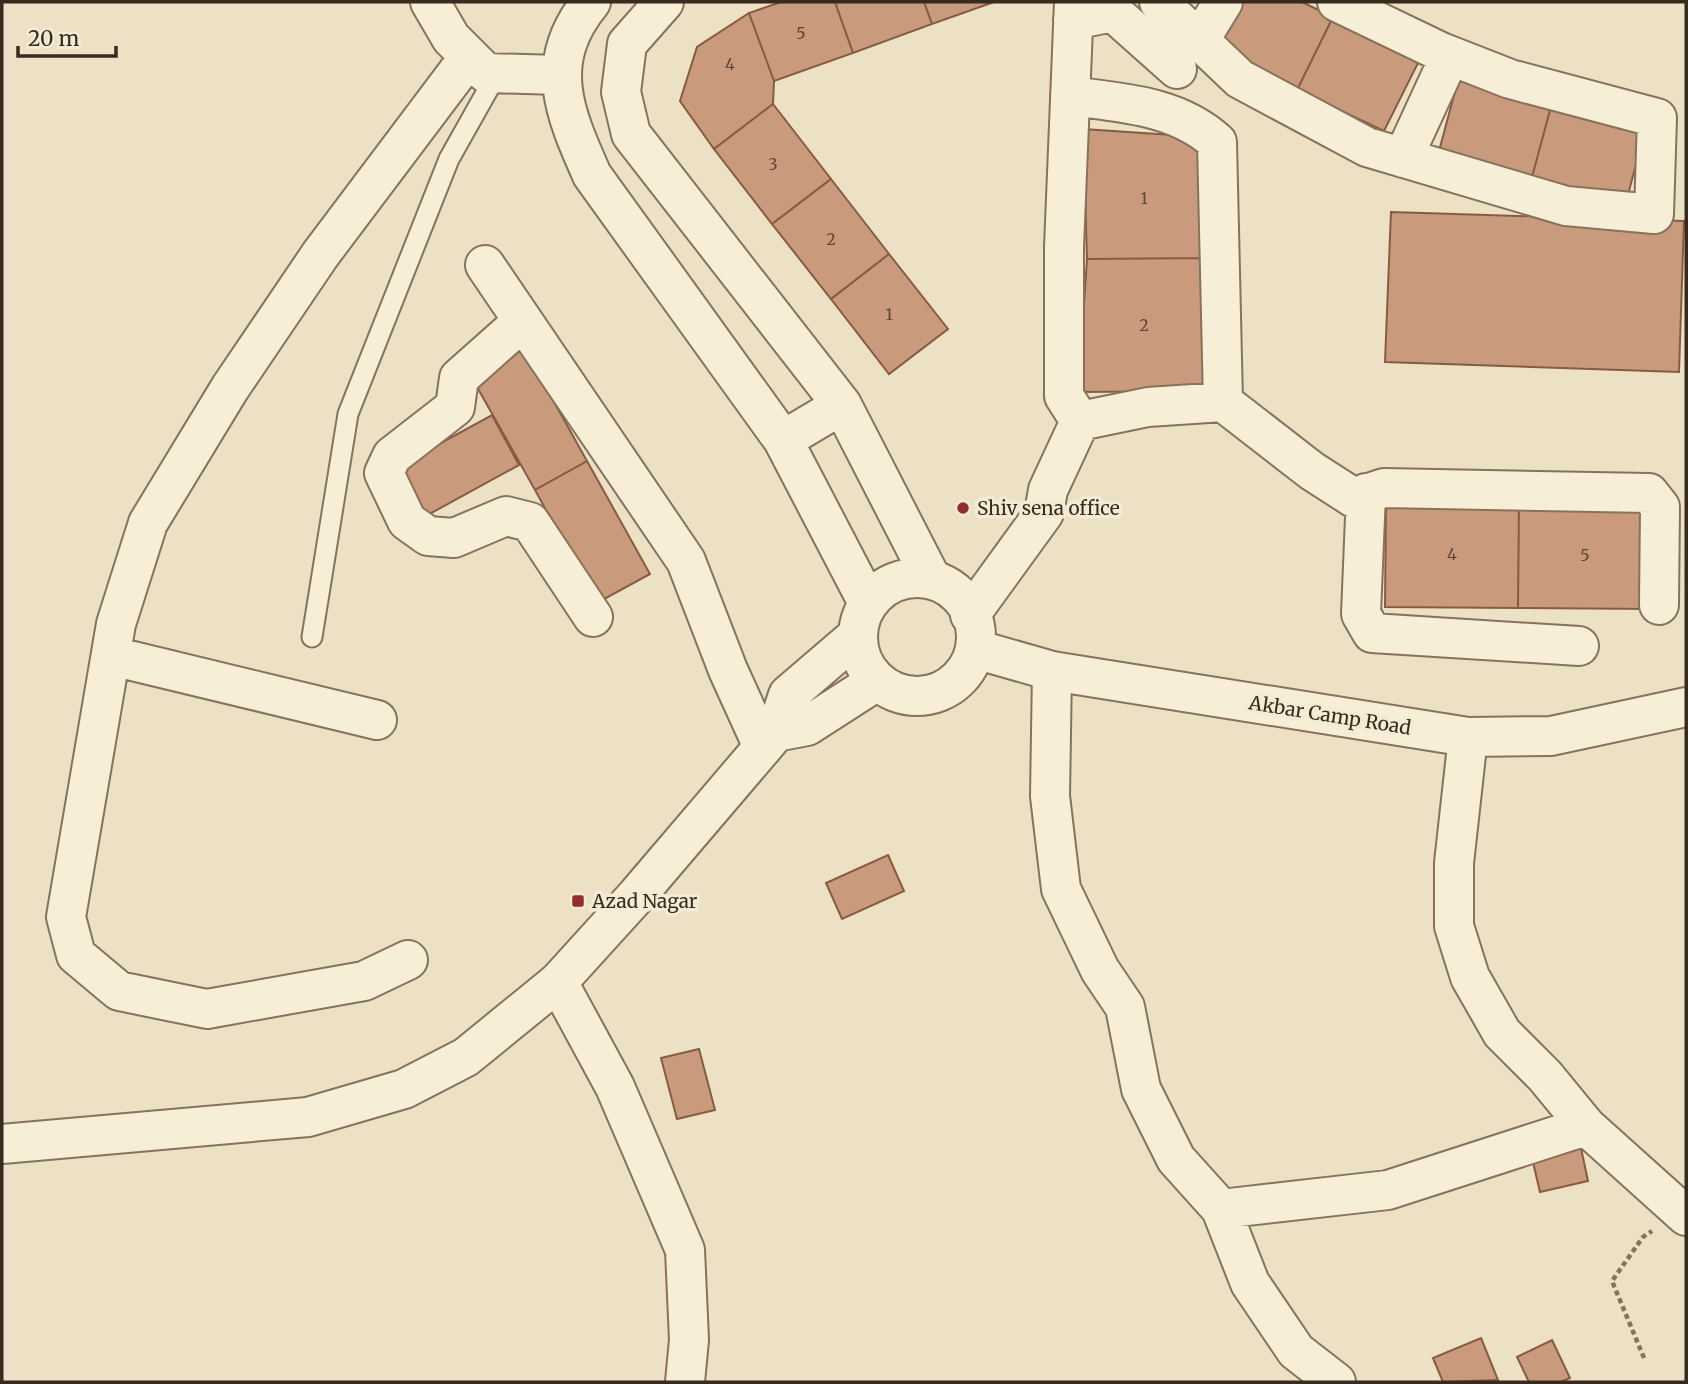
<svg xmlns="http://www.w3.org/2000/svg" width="1688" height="1384" viewBox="0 0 1688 1384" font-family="Merriweather,serif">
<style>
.building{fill:#c99b7c;stroke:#855c42;stroke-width:2}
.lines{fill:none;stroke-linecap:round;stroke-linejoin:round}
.service-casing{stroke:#87725c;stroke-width:23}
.minor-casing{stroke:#87725c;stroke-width:42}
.tertiary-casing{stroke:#87725c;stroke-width:42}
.path{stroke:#87725c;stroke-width:4.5;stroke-dasharray:5 3.5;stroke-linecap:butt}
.service{stroke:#f7eed8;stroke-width:19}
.minor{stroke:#f7eed8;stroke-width:38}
.tertiary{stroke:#f7eed8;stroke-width:38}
.poi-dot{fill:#932e30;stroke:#f4ebd4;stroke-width:2.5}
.labels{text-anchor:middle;stroke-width:7;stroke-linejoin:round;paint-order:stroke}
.number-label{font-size:16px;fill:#5c4736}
.poi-label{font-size:19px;fill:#372b1f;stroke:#f4ebd4;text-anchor:start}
.street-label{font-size:19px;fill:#372b1f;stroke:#f4ebd4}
</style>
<rect width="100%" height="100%" fill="#ece0c5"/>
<path class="building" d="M781,2H835L853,53L774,81L749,13Z
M835,2H924L932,24L853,53Z
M924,2H994L932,24Z
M1233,2H1302L1333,17L1297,90L1211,47Z
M749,13L774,81L773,104L714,149L680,101L697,47Z
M1333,17L1420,59L1384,131L1297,90Z
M1460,73L1553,99L1532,177L1439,151Z
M1553,99L1647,124L1626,202L1532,177Z
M773,104L831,179L772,224L714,149Z
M1083,129L1202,137L1204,258L1087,259Z
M831,179L889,254L831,299L772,224Z
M1391,212L1684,221L1679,372L1385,362Z
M889,254L948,329L889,374L831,299Z
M1204,258L1207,391L1078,392L1087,259Z
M524,348L587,461L535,490L472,378Z
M492,415L519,465L424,517L397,467Z
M587,461L650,574L597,603L535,490Z
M1386,500L1519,502L1518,608L1385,607Z
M1519,502H1653L1651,609L1518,608Z
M888,855L904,891L842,919L826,883Z
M699,1049L715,1110L677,1119L661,1058Z
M1581,1148L1588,1181L1540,1192L1532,1158Z
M1481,1338L1498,1380L1443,1382L1433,1358Z
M1552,1340L1570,1378L1561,1382H1529L1517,1357Z"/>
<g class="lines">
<defs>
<path id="service" d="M312,637L348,414L449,159L490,86L486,73"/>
<path id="minor" d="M430,2L451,38L486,73L559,75
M1074,2L1064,247V396L1080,421
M1159,2L1240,79L1367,147L1566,206L1654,214L1657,118L1510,79L1441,52L1337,2
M1073,20L1113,12L1177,69
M1199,41L1223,2
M1070,96C1122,103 1176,105 1217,142L1223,402
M1403,158L1450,56
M485,265L686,561L728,670L763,747
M523,321L459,378L455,407L392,456L384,473L407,521L428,536L454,538L506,516L530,522L593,617
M1366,493L1361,614L1372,633L1579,646
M970,615L1044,513L1048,490L1080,421L1148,407L1223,402L1312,471L1354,498L1384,488L1649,493L1660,507L1659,605
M112,656L377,720
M1052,671L1050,796L1061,889L1100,970L1125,1007L1141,1089L1176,1159L1221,1209L1250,1283L1296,1351L1336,1382
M1468,737L1454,863V926L1470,977L1502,1033L1545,1076L1586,1126L1686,1216
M408,960L364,981L207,1009L119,991L76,955L66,917L116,624L148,523L230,388L320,255L469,57
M558,982L615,1087L685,1250L689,1340L685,1382
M1221,1209L1388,1190L1586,1126"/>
<path id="tertiary" d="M591,2C542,62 564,112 592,175L783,440L868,603
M664,2L627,44L621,92L631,134L842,405L932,580
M783,440L842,405
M858 637a59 59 0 1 1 118 0a59 59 0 1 1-118 0Z
M975,649L1052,671L1468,737L1551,736L1686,707
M776,732L807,726L877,681
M2,1144L308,1117L404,1089L466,1057L558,982L637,895L776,732L788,695L858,635"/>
</defs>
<use href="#service" class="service-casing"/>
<use href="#minor" class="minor-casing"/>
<use href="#tertiary" class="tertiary-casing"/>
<path class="path" d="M1644,1358L1612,1281L1643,1237L1652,1231"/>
<use href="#service" class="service"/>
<use href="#minor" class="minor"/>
<use href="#tertiary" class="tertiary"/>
</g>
<g class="poi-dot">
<circle cx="963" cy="508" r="7"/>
<rect x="571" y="894" width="14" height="14" rx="3.5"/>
</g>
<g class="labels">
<g class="number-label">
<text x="801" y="39">5</text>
<text x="730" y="70">4</text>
<text x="773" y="170">3</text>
<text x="1144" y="204">1</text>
<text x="831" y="245">2</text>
<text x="889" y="320">1</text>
<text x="1144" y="331">2</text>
<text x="1452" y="560">4</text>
<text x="1585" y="561">5</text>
</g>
<g class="poi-label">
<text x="977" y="515">Shiv sena office</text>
<text x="592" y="908">Azad Nagar</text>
</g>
<g class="street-label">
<text transform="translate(1330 715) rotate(9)" y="7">Akbar Camp Road</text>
</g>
</g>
<rect width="1688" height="1384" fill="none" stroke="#372b1f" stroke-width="7"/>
<path d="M18 46v10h98v-10" fill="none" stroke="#372b1f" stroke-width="3.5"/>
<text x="28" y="46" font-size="21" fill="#372b1f" stroke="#f4ebd4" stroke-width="5" paint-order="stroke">20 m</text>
</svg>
